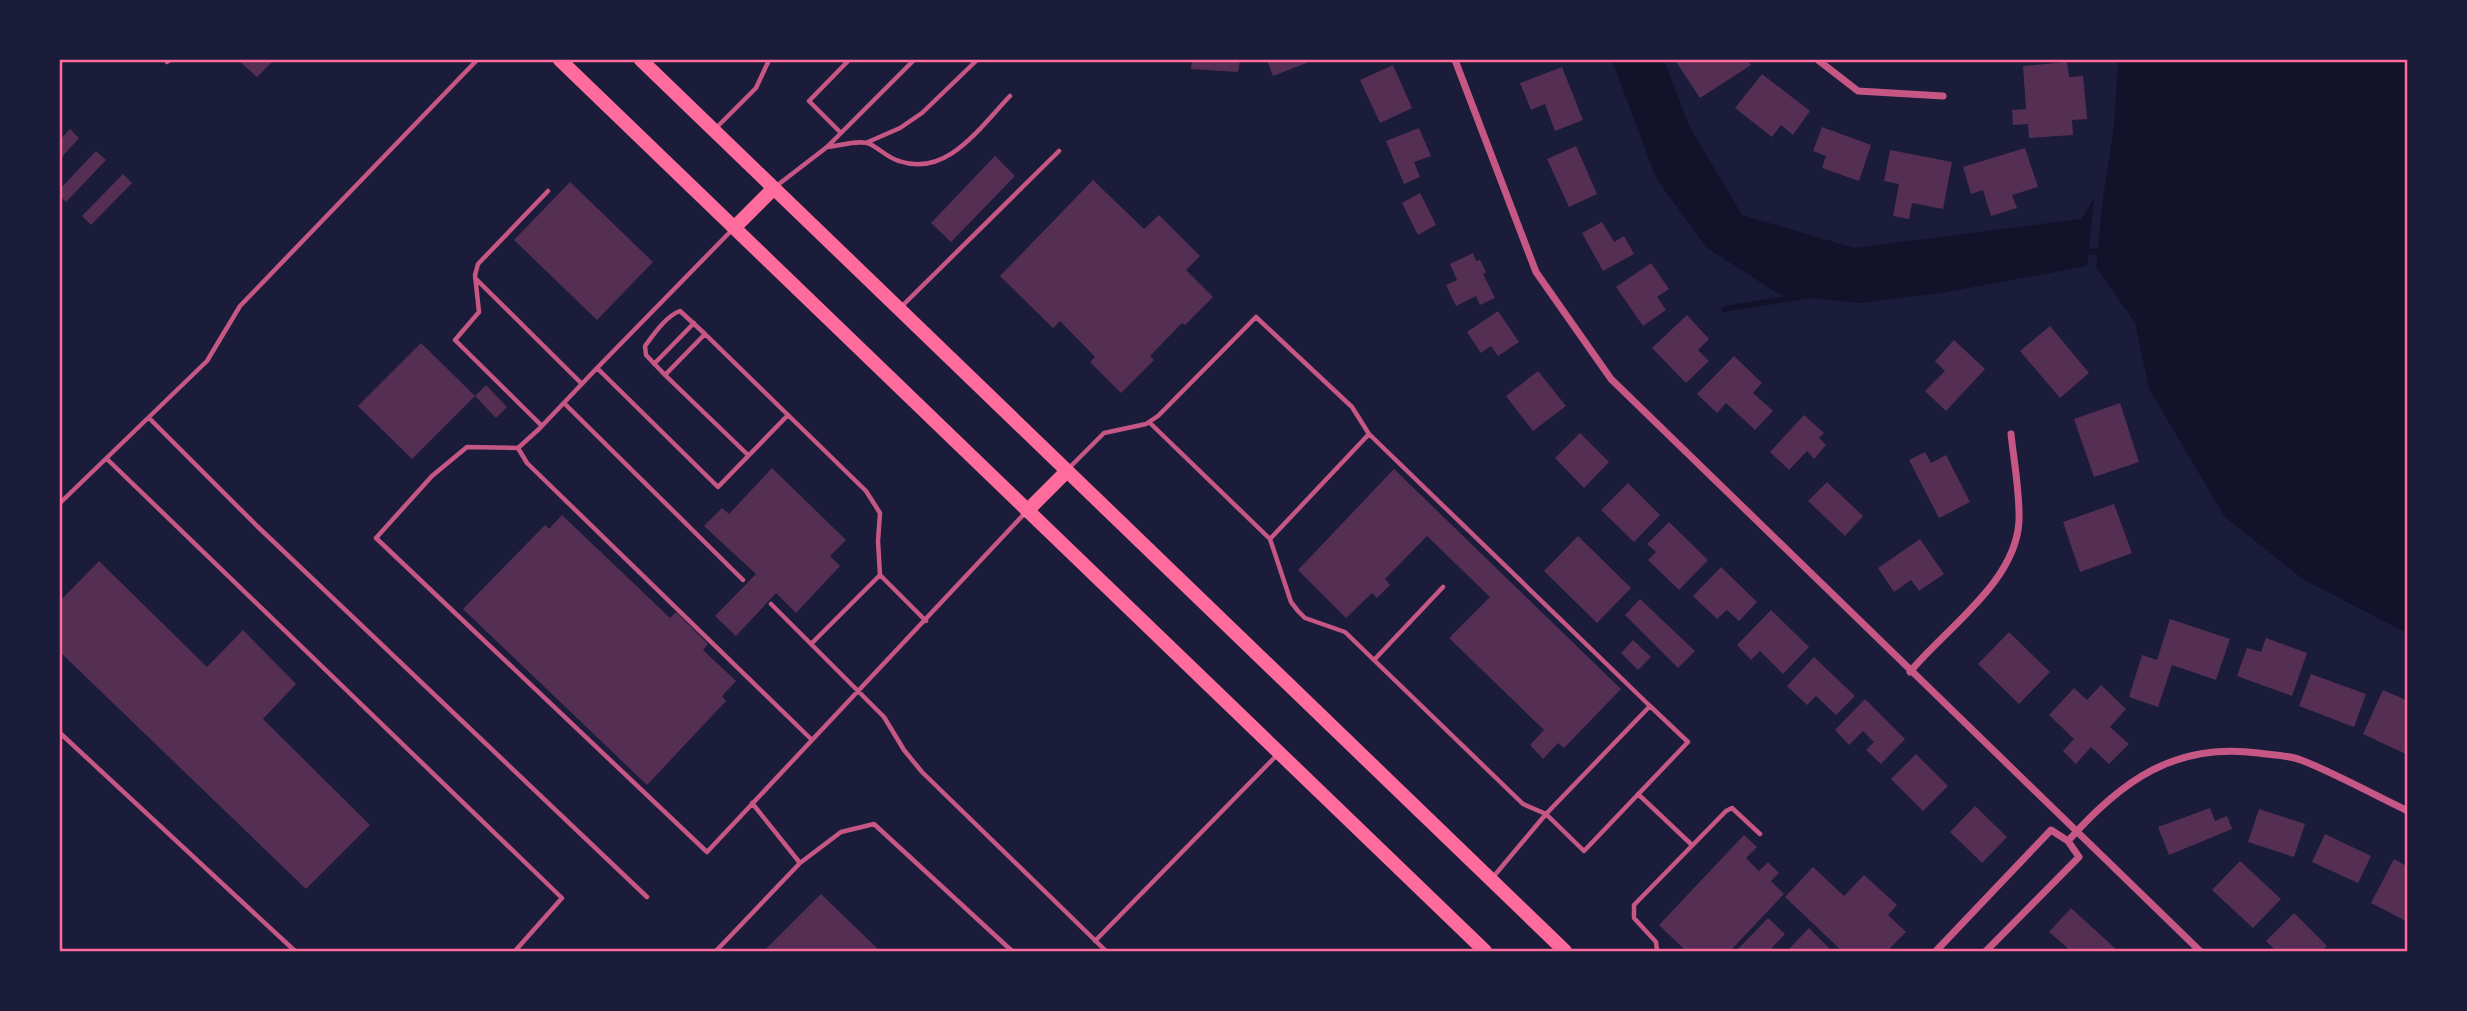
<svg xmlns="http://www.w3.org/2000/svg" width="2467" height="1011" viewBox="0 0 2467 1011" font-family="Overpass,sans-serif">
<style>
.water{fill:#12122b}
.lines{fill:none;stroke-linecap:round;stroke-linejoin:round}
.stream{stroke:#12122b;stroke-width:6}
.building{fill:#542f53}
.service{stroke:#c65784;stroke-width:4.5}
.minor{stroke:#c65784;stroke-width:7}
.primary{stroke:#ff6b9d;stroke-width:14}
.neatline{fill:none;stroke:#ff6b9d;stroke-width:2.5}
</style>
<rect width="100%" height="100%" fill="#1b1b3a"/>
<path class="water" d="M1612,60H1664L1689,126L1742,215L1854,248L2081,219L2094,199L2087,266L1942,293L1859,303L1780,295L1706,247L1656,178Z
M2118,60H2407V633L2304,580L2225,517L2149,389L2135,322L2096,268L2102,205L2114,126Z"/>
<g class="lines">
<path class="stream" d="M2082,253L2098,251
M1724,309L1805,296"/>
</g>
<path class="building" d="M238,60H274L257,77Z
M1192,60H1240L1238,72L1191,69Z
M1267,60H1314L1273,76Z
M1675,60H1747L1751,65L1700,98Z
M2067,62L2069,77L2083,76L2087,119L2072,120L2073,135L2029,138L2028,124L2013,125L2012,110L2026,109L2023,66Z
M1393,65L1412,108L1380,123L1360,80Z
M1562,67L1583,120L1555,131L1545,104L1531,110L1520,83Z
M1762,74L1810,111L1793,135L1781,125L1772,137L1735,108Z
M1822,127L1871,145L1859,181L1822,168L1826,156L1813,151Z
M1419,128L1431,156L1414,162L1420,177L1404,184L1386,141Z
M70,129L79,138L60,159V140Z
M1576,146L1597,194L1569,207L1547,159Z
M2025,148L2038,187L2012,195L2017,208L1991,216L1983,190L1971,194L1963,167Z
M1890,150L1952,162L1943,209L1912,203L1909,219L1893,216L1899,184L1884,181Z
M96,151L106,160L66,202L60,196V189Z
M995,156L1015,176L951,242L931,223Z
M123,174L132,183L91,225L82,216Z
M1093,180L1144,229L1159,215L1200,256L1186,270L1213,297L1185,325L1182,323L1150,356L1154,360L1121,393L1090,362L1095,357L1060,321L1053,328L1000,276Z
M570,182L653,262L597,320L514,240Z
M1420,193L1436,225L1418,235L1402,203Z
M1602,222L1614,242L1624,236L1634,254L1603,271L1582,233Z
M1473,253L1476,261L1480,260L1486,272L1483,274L1495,298L1480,305L1476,296L1456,306L1446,285L1457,280L1450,264Z
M1651,263L1669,289L1657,297L1666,310L1643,326L1616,287Z
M1498,311L1519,342L1498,356L1491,346L1481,353L1467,332Z
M1687,315L1709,339L1698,350L1709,361L1686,383L1652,348Z
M2050,326L2089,373L2060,398L2020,351Z
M1954,340L1985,369L1946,411L1925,391L1945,371L1935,361Z
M421,343L475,396L412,459L358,406Z
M1734,356L1762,383L1753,393L1773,411L1755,430L1726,403L1717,413L1697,394Z
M1538,371L1566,406L1533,431L1506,396Z
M486,385L507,407L496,418L475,396Z
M2120,403L2139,462L2094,477L2074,419Z
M1804,415L1824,433L1819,438L1826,445L1814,459L1807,451L1789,470L1770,452Z
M1580,433L1609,462L1584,488L1555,458Z
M1925,452L1931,463L1946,455L1970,502L1939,518L1909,460Z
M772,468L846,540L830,556L840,566L796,613L776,593L736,636L715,616L756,574L704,526L722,508L729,514Z
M1394,469L1621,689L1564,748L1558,743L1543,759L1530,745L1544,730L1449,638L1490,597L1427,536L1385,579L1390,585L1377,598L1372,593L1346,618L1298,570Z
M1827,482L1863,516L1845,536L1808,501Z
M1628,483L1660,515L1634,542L1601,510Z
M2114,504L2132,553L2080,572L2063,522Z
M562,515L670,618L676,612L708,644L703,650L736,681L722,696L726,701L647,785L463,609L545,525L549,529Z
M1669,522L1708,560L1679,590L1648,560L1656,552L1647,544Z
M1578,536L1631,588L1597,623L1544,571Z
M1920,539L1944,574L1919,591L1911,580L1894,592L1878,568Z
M99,561L207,667L243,630L296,684L263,719L370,825L306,889L60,652V601Z
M1721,567L1757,602L1739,621L1727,610L1717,619L1693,596Z
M1640,599L1695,651L1678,668L1625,615Z
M1771,610L1809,647L1783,674L1760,651L1751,660L1737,645Z
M2170,619L2230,639L2216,680L2172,665L2158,707L2129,697L2142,655L2157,660Z
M2009,632L2050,672L2019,704L1978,664Z
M2266,638L2307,653L2292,696L2237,676L2247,648L2261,652Z
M1633,640L1651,657L1638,670L1621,653Z
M1814,657L1855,696L1836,715L1816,696L1807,705L1787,686Z
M2311,674L2366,694L2354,727L2299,706Z
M2101,685L2126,709L2110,727L2129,744L2109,764L2091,747L2076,764L2063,751L2074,739L2049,715L2074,688L2087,700Z
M2383,690L2408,701V755L2363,734Z
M1865,699L1905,739L1881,764L1866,750L1874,742L1863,731L1849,745L1835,730Z
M1916,754L1948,786L1923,811L1891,779Z
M1975,806L2007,837L1982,863L1950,832Z
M2210,808L2215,821L2227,816L2232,829L2169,855L2158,827Z
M2259,809L2305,824L2294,857L2248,842Z
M2325,834L2371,856L2358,883L2312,862Z
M1744,835L1757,847L1746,858L1759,871L1768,862L1779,873L1771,881L1784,894L1730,951H1686L1659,925Z
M2394,859L2408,867V922L2371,903Z
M2240,861L2281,899L2253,928L2212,890Z
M1813,867L1844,896L1864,875L1897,905L1888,915L1906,932L1887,951L1859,950L1842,951L1785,897Z
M821,894L880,951H764Z
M2071,908L2118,951H2071L2049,932Z
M2294,913L2327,946L2321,951H2276L2266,941Z
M1768,918L1785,934L1769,951H1736Z
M1809,928L1829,948L1826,951H1787Z"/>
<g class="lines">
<path class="service" d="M167,62L170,60
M715,129L756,88L769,60
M841,133L809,101L849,60
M868,142L900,128L922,113L976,61
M827,147C839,146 860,139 870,144C880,149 888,158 899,161C947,178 980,127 1010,96
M775,187L827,147L914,60
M731,231L597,368L718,487L788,415L866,491L880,513L878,541L880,575L926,621
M476,279L582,384
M900,308L1059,151
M705,334L680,311C666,316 654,334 645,346L646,355L665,375L705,334L788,415
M654,364L694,323
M597,368L539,429L518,448L467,447L432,476L376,538L707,852L1026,512
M665,375L748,455
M564,403L743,580
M149,418L257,526L647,897
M1149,422L1270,539L1291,602L1298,611L1305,618L1345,632L1523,804L1546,814L1584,851L1688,742L1650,706L1546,814L1494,876
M542,426L455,340L479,312L475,275L478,264L548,191
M1369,434L1650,706
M518,448L527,463L812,740
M107,459L562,898L515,951
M1067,470L1104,433L1146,424L1158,416L1256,317L1352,407L1369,434L1270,539
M60,503L207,361L240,306L477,60
M880,575L811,644L884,717L904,750L922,772L1106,951
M771,604L811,644
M1374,660L1443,587
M60,733L295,951
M1638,794L1692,845
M752,803L800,863
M1095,941L1278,754
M716,951L800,863L841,832L874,824L1012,951
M1657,951L1656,942L1634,918V905L1726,811L1732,808L1760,834"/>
<path class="minor" d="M1455,60L1536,272L1611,379L2200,951
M1818,60L1858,91L1943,96
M1910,672C1946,628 2016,582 2019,521C2020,493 2014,462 2011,434
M2068,841C2121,781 2175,742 2258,753C2272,755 2288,755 2301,760C2337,774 2372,794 2408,811
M1936,951L2051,830L2068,841L2079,857L1986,951"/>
<path class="primary" d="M560,60L1485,951
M641,60L1565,951
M734,228L774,188
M1027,511L1067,471"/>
</g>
<rect width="2467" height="1011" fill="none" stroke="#1b1b3a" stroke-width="122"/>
<rect x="61" y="61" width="2345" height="889" class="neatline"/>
</svg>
